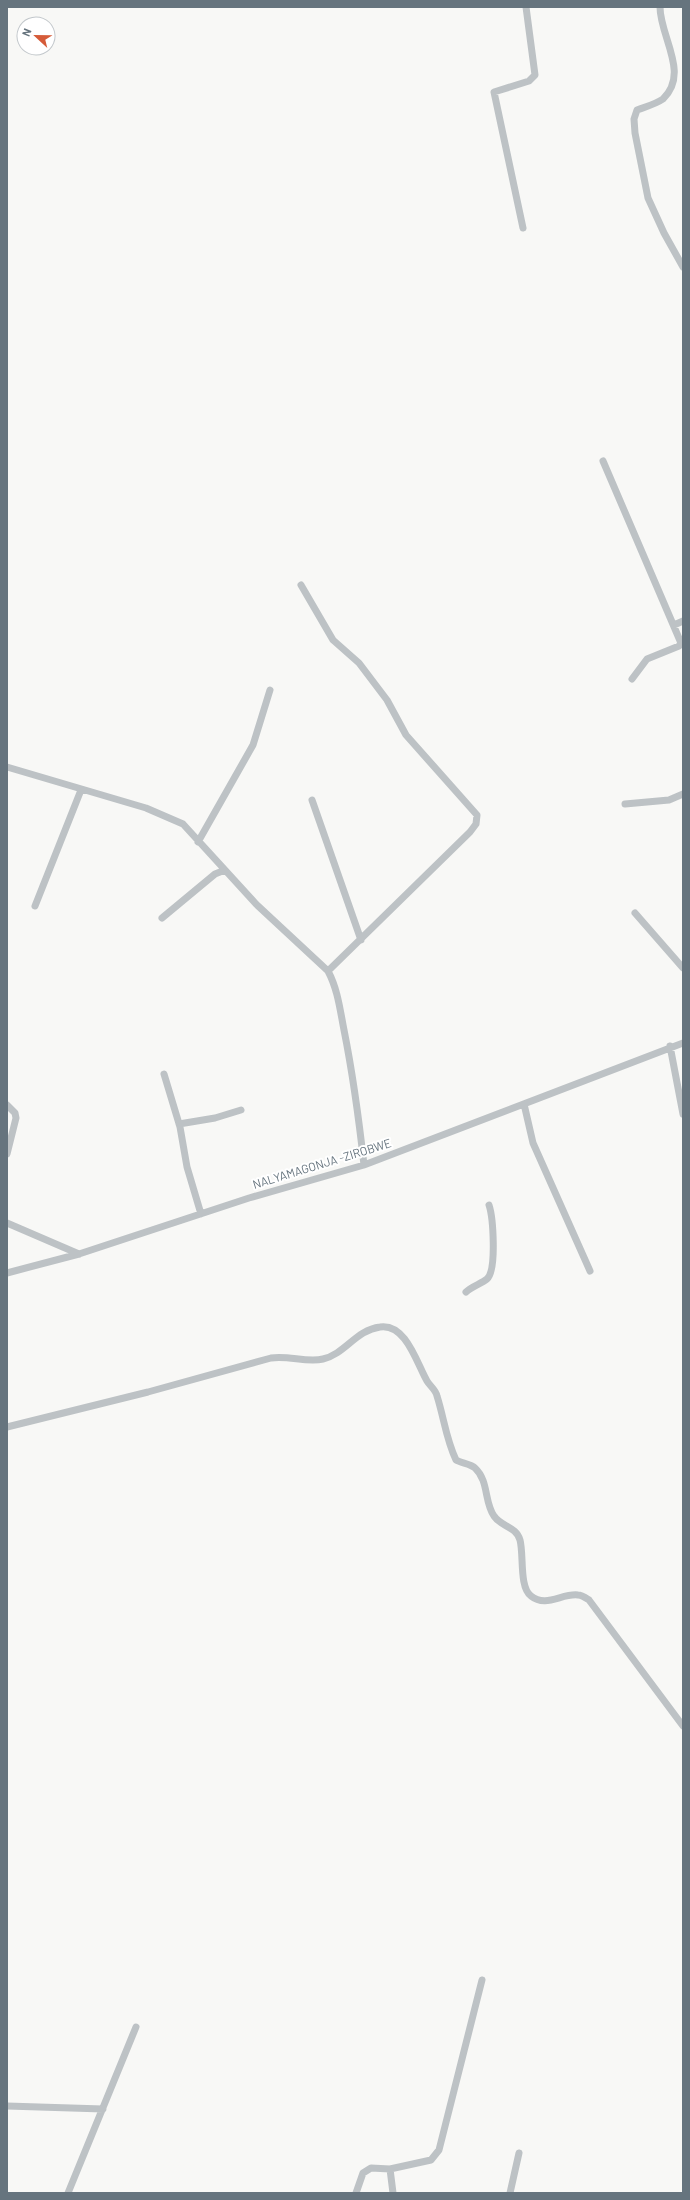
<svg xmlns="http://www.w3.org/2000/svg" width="690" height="2200" viewBox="0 0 690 2200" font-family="Barlow,sans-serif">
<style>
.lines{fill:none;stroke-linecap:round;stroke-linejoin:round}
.minor{stroke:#bdc2c5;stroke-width:7}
.labels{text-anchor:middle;stroke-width:4;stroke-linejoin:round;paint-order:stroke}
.street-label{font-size:12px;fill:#66747e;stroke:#fff}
</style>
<rect width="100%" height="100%" fill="#f8f8f6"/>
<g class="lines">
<path class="minor" d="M660,7C660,37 690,73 663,99C656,104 645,107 637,110L634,119L635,133L648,198L664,233L683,267
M523,228L494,92L529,81L535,75L526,7
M603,461L681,643L679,646L647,659L632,679
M301,585L333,640L359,663L387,700L406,735L477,815L476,824L470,832L328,971
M674,625L683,621
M7,767L146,808L183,824L256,904L328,971C338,990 340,1010 344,1030C353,1075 359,1120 364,1165
M312,800L361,940
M625,804L669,800L683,794
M198,842L253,745L270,690
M35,906L81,790
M635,913L683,968
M162,918L215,874L225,870
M670,1046L683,1114
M164,1074L180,1127L187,1167L201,1214
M524,1104L533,1143L590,1271
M7,1105L15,1113L16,1118L7,1154
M179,1124L215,1118L241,1110
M7,1223L79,1254
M7,1273L79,1254L249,1198L364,1165L683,1043
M466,1292C472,1286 481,1284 487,1279C497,1270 493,1217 489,1205
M7,1427L148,1392L271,1358C288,1355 307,1363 323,1359C345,1354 356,1330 380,1327C406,1323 417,1364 427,1381C430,1386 436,1390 437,1396C444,1418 446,1439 456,1460C461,1463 471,1464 475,1468C489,1481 484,1502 494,1516C501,1527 516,1526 520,1540C524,1555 519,1587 531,1596C546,1608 562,1593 578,1595C582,1595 586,1598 589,1600L683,1726
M7,2106L103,2109
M68,2193L136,2027
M356,2193L363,2173L371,2168L390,2169
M393,2193L390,2169L431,2160L439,2150L482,1980
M510,2193L519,2153"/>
</g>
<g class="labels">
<g class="street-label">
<text transform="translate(322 1164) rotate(-17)" y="4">NALYAMAGONJA -ZIROBWE</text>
</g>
</g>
<rect width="690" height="2200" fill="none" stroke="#66747e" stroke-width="16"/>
<g transform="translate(36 36) rotate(292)"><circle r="19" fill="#ffffff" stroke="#c2c7cb"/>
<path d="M0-3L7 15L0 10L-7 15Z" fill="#d55b39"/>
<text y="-6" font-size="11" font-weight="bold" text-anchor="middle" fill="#66747e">N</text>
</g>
</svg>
